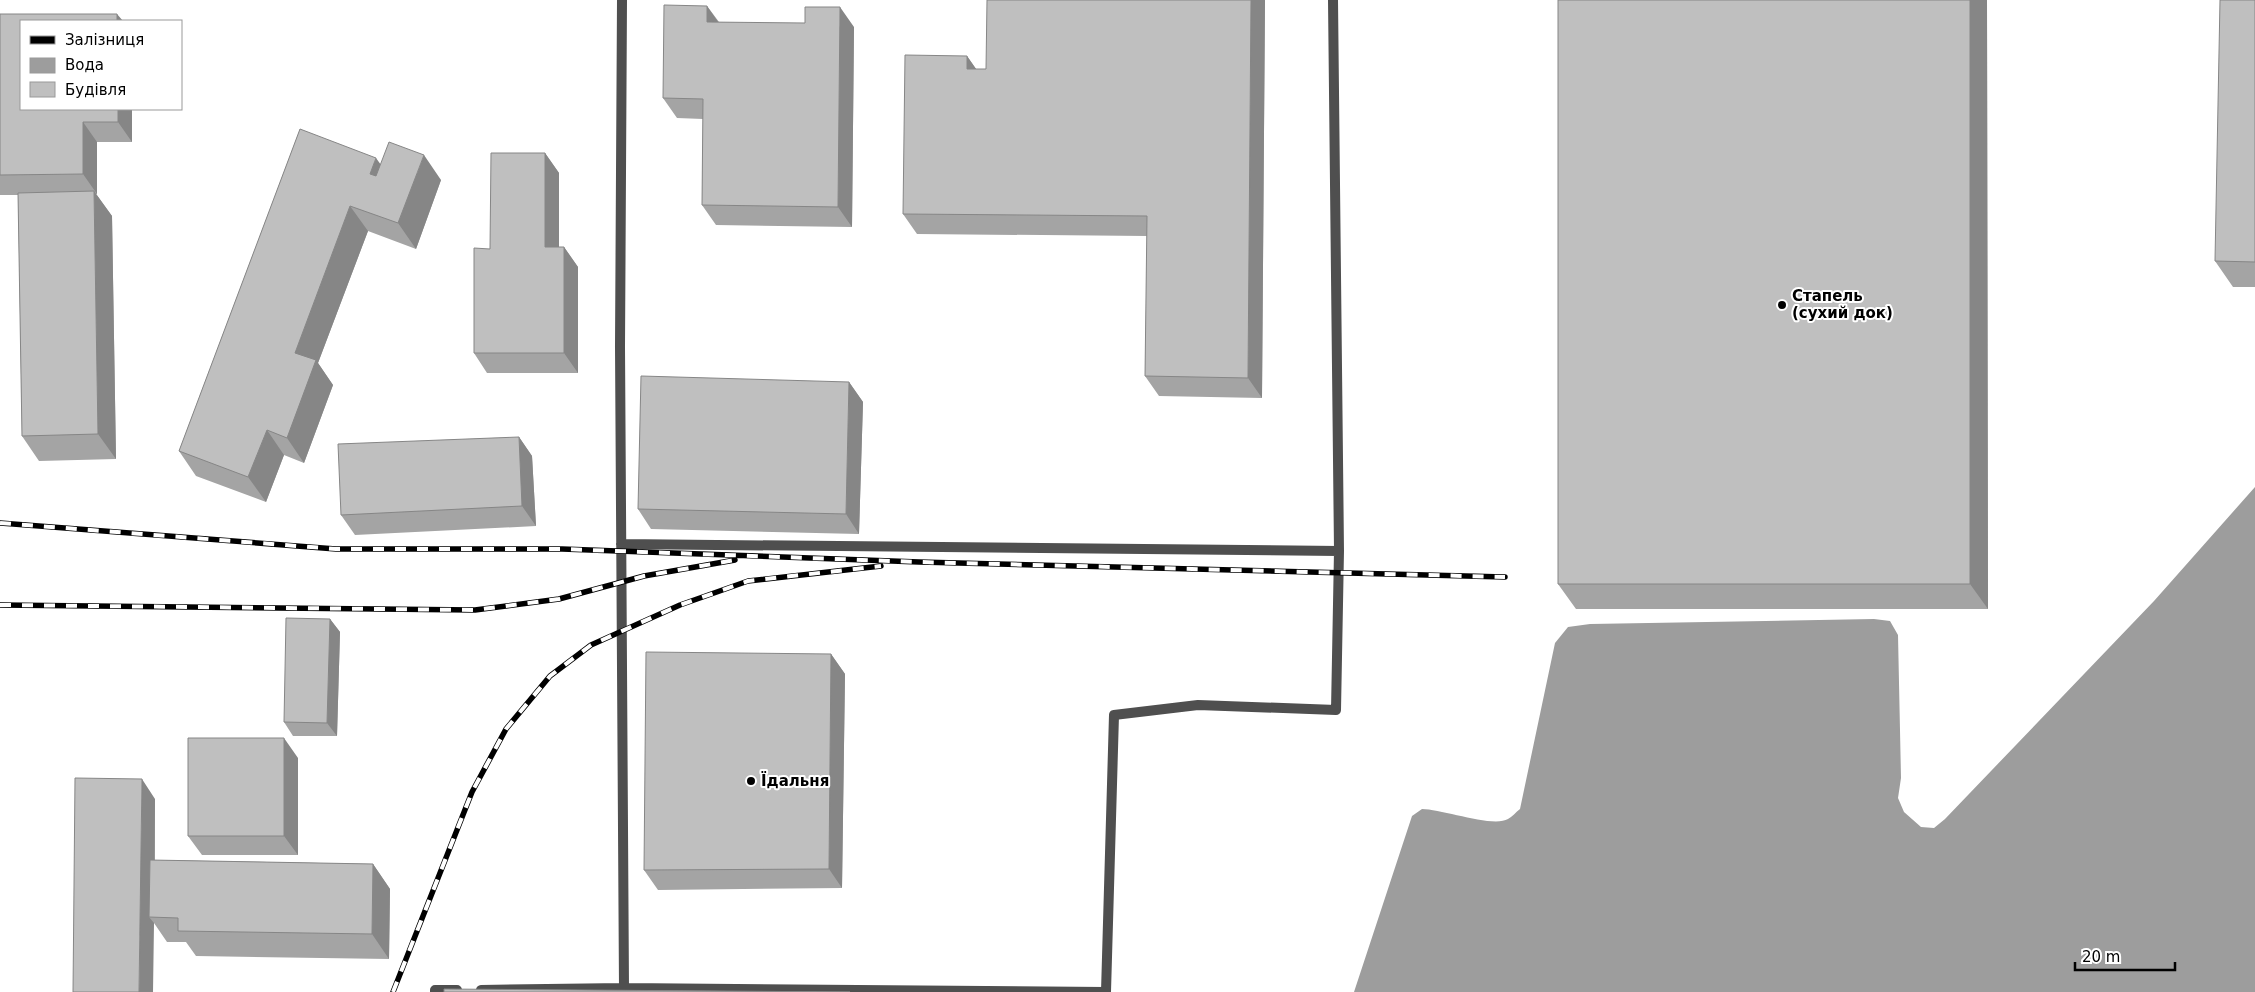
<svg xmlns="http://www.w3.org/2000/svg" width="2255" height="992" viewBox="0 0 2255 992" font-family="'DejaVu Sans',sans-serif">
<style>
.water{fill:#9d9d9d}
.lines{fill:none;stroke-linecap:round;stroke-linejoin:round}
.lane{stroke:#4f4f4f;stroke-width:10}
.rail-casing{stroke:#000;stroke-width:5.5}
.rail{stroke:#fff;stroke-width:4;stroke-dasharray:11;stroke-linecap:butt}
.wall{fill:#a4a4a4}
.shaded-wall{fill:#868686}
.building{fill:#bfbfbf;stroke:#868686}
.poi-dot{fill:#000;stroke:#fff;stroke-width:2}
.labels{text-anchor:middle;stroke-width:4;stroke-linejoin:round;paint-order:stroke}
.poi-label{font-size:15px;font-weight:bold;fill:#000;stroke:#fff;text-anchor:start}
</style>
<rect width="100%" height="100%" fill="#fff"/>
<path class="water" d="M2255,487V992H1354L1412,816L1422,809C1442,809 1493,828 1508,819C1512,817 1516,812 1520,809L1555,643L1568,627L1590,624L1874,619L1890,621L1898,635L1901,778L1898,798L1904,812L1921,827L1934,828L1945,819L2154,601Z"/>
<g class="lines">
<path class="lane" d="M622,0L620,347L624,988
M621,544L1339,551L1333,0
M481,990L624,988L1105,992
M435,992V990H457
M1106,992L1114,715L1198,705L1336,710L1339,551"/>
<defs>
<path id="rail" d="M0,523L336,549H562L919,562L1505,577
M0,605L475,610L559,599L644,576L735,560
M393,992L472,792L506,729L550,676L591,645L680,605L748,581L881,566"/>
</defs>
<use href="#rail" class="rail-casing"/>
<use href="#rail" class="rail"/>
</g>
<path class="wall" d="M1265,0L1262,398L1159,396L1145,376L1147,236L917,234L903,214L967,56L976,69H986Z
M1987,0L1988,609H1576L1558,584Z
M2255,0V287H2233L2215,261Z
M707,6L719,22L854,27L852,227L716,225L702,205L703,119L677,118L663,98Z
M0,14L21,109H132V142H97V194H96L112,216L116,459L39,461L22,436L18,195H0Z
M300,129L381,165L441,180L416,249L368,231L318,363L333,385L304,463L284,455L266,502L196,476L179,451Z
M545,153L559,173V247H564L578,267V373H487L474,353L490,249Z
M849,382L863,402L859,534L651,529L638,509Z
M519,437L532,456L536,526L355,535L341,515Z
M330,619L340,632L337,736H293L284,722Z
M831,654L845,674L842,888L658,890L644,870Z
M298,758V855H202L188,836Z
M155,799V860L373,864L390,889L389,959L196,956L186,942H167L154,923L73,992Z"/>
<path class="shaded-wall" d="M1251,0H1265L1262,398L1248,378Z
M1970,0H1987L1988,609L1970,584Z
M707,6L721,26L707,22Z
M840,7L854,27L852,227L838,207Z
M117,14L123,21H117Z
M967,56L981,76L967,69Z
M118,109H132V142L118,122Z
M83,122L97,142V194L83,174Z
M545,153L559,173V267L545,247Z
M424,155L441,180L416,249L398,223Z
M376,158L394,183L370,174Z
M94,191L112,216L116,459L98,434Z
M350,206L368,231L318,363L333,385L304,463L287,438L295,353Z
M564,247L578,267V373L564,353Z
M849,382L863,402L859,534L846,514Z
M267,430L284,455L266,502L248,477Z
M519,437L532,456L536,526L522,506Z
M330,619L340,632L337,736L327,723Z
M831,654L845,674L842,888L829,869Z
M284,738L298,758V855L284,836Z
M142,779L155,799L154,917H149L154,923L153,992H139Z
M373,864L390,889L389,959L372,934Z"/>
<path class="building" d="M987,0H1251L1248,378L1145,376L1147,216L903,214L905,55L967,56V69H986Z
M1558,0H1970V584H1558Z
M2220,0H2255V262L2215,261Z
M664,5L707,6V22L805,23V7H840L838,207L702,205L703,99L663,98Z
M0,14H117V21H21V109H118V122H83V174L0,175Z
M300,129L376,158L370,174L376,176L389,142L424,155L398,223L350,206L295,353L316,360L287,438L267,430L248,477L179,451Z
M491,153H545V247H564V353H474V248L490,249Z
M94,191L98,434L22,436L18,193Z
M641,376L849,382L846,514L638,509Z
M519,437L522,506L341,515L338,444Z
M286,618L330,619L327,723L284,722Z
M646,652L831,654L829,869L644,870Z
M188,738H284V836H188Z
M75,778L142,779L139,992H73Z
M150,860L373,864L372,934L178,931V918L149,917Z
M444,989L850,992H444Z"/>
<g class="poi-dot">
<circle cx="1782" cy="305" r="5"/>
<circle cx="751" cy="781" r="5"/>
</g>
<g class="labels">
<g class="poi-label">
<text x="1792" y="301">Стапель<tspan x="1792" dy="17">(сухий док)</tspan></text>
<text x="761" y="786">Їдальня</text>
</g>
</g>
<rect x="20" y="20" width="162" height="90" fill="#ffffff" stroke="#999999"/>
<rect x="30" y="36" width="25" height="8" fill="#000000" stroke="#999999"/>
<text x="65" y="45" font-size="15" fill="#000000">Залізниця</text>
<rect x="30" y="58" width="25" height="15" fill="#9d9d9d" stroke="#999999"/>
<text x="65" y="70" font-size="15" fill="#000000">Вода</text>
<rect x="30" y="82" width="25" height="15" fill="#bfbfbf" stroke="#999999"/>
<text x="65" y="95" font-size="15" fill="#000000">Будівля</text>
<path d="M2075 962v8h100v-8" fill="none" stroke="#000000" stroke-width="2.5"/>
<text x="2082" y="962" font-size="15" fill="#000000" stroke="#ffffff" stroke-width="4" paint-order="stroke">20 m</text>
</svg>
